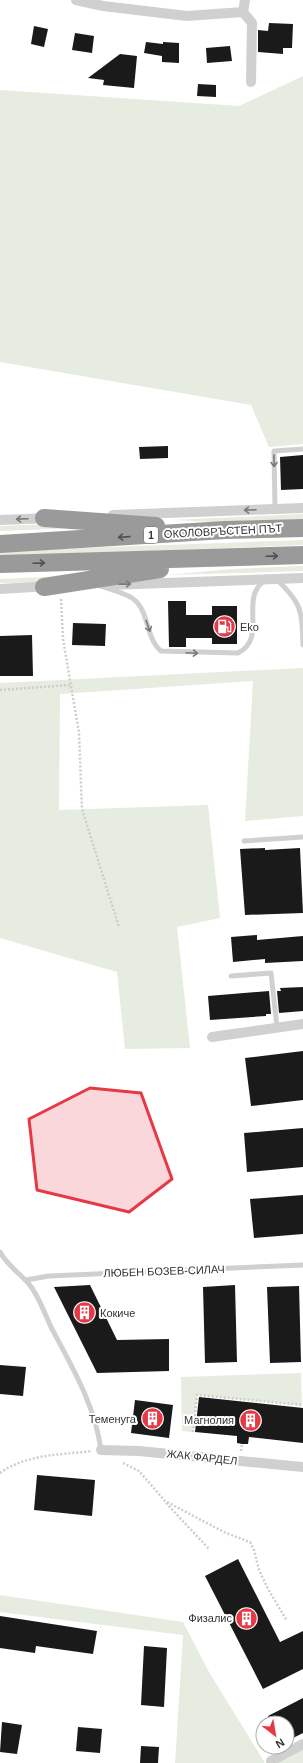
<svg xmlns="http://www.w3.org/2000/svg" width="303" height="1763" viewBox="0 0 303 1763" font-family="Helvetica,sans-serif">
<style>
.green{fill:#e6ecdf}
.building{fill:#1a1a1a}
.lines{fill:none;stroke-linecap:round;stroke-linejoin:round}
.path{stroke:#cdcdcd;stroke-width:2.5;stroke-dasharray:2 2;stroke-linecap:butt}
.lane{stroke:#d0d0d0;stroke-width:5}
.street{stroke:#d0d0d0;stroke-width:10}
.highway{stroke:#9a9a9a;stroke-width:18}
.oneway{stroke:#7a7a7a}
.oneway2{stroke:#525252}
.marked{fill:#e63946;fill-opacity:0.2;stroke:#e63946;stroke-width:3;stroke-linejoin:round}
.labels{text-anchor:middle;stroke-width:4;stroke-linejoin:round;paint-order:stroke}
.shield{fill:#fff;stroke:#707070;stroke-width:1}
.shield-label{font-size:10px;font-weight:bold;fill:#333}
.street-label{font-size:11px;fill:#333;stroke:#fff}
.poi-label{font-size:11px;fill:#333;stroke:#fff;text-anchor:end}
</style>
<rect width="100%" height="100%" fill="#fff"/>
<path class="green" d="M303,76V444L269,447L251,405L0,362V90L239,106Z
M303,514V519L215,522L171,520Z
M55,524L99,527L0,531V526Z
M303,540V545L0,557V551Z
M303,566V571L168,575L232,569Z
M94,575L45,582L0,583V579Z
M303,668V816L245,821L253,681L60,694L59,810L208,805L220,918L177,927L190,1048L125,1049L117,972L0,938V683Z
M301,1373L302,1405L197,1395L193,1432L182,1431L181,1377Z
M0,1595L183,1622L209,1672L265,1763H175L183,1635L0,1612Z
M303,1748V1763H277Z"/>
<path class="building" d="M269,23L293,24L292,48H283V54L258,52V30L268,31Z
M34,26L48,29L44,47L31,44Z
M75,33L94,36L92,53L72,50Z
M146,42L163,44V42L179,43V63L162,62V56L144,53Z
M230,46L232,61L207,63L206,48Z
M120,54L137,56L134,88L103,85L104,80L88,78Z
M198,84L216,85V97L197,96Z
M168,446V458L140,459L139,447Z
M303,455V489L281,490L280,457Z
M168,601H186V615H212V606H237V644H212V638H186V647H169Z
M73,623L106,624L105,646L72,645Z
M32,635L33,676H0V636Z
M265,848V850L300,848L303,913L245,915L240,849Z
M257,935V940L303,936V961L265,963V959L233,962L231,937Z
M303,987V1011L279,1013L277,991H281L280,988Z
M269,991L271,1014H266V1016L210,1020L208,996Z
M303,1051V1100L251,1106L245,1058Z
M303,1128V1167L247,1172L244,1133Z
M303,1195V1234L254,1238L250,1199Z
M90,1285L117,1340L169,1339V1371L97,1373L54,1287Z
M235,1285L237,1362L205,1363L203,1287Z
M299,1286L301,1362L270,1363L267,1287Z
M0,1365L26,1367L23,1396L0,1394Z
M199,1397L303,1408V1443L249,1437L248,1444H242L237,1443V1436L195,1432Z
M135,1400L173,1405L169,1438L131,1433Z
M37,1475L95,1480L92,1516L34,1510Z
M238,1559L280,1642L303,1631V1669L263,1689L205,1576Z
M0,1616L97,1631L93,1654L36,1646L35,1653L0,1648Z
M144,1646L167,1648L164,1707L141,1705Z
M303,1698V1733L287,1741V1723H272L268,1716Z
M2,1722L22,1725L17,1754L0,1752Z
M78,1727L102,1729L100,1753L76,1751Z
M141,1746L159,1747L158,1763H140Z"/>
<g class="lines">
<path class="path" d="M61,599L63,639L79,733L82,809L119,927
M0,690L70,685
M193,1432L197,1395L302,1405
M241,1451L242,1444
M123,1463L139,1471L165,1501L226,1533L250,1542L254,1550L259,1570L268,1589L287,1621
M0,1473C27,1454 59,1455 92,1451
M166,1503L209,1549"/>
<path class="lane" d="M275,509L274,451L303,449
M276,579C302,603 302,611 303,645
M97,585C108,589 123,592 132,598C150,610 145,638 161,651L238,653C268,638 239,599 264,581
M244,841L303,837
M231,976L271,973L277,1027
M0,1252C8,1267 23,1275 32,1288C40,1300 45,1314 51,1327C72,1367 95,1405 101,1450
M26,1280L49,1276L303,1265"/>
<path class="street" d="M76,0L103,6L187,16L243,12
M245,0L243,12L252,23L251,82
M113,515L303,508
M0,520L49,518
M109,585L303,578
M0,589L49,586
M212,1037L303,1024
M101,1450L139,1451L303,1467
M271,1761L303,1744"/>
<path class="highway" d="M44,518L156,526
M0,544L225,530L303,528
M0,564L303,555
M44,587L160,569"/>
</g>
<defs><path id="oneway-shaft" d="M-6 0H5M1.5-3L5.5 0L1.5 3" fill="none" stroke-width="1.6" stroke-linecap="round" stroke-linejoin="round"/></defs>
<g class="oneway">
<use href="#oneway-shaft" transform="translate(274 461) rotate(89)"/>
<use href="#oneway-shaft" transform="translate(250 510) rotate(178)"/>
<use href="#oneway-shaft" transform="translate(22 519) rotate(178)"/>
<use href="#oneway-shaft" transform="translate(125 584) rotate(-2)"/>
<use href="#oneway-shaft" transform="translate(148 626) rotate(71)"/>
<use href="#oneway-shaft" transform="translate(192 653) rotate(3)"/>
</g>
<g class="oneway2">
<use href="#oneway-shaft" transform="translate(124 537) rotate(176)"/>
<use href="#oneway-shaft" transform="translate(272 556) rotate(-2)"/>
<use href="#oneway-shaft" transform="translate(39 563) rotate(-2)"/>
</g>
<path class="marked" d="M90,1088L141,1093L172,1179L129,1212L37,1190L29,1119Z"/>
<defs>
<symbol id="fuel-disc" viewBox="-11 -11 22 22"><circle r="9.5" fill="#e63946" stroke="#fff"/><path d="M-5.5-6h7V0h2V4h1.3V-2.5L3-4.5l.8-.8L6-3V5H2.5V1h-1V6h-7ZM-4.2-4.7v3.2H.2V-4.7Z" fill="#fff"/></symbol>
<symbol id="building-disc" viewBox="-11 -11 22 22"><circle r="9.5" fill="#e63946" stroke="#fff"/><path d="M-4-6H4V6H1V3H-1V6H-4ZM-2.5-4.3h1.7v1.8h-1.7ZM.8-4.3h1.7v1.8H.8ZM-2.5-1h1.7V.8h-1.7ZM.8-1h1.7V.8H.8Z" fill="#fff"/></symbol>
</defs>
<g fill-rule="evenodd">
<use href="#fuel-disc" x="212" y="614" width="25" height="25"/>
<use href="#building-disc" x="72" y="1300" width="25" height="25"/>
<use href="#building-disc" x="140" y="1406" width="25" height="25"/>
<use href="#building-disc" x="238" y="1408" width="25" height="25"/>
<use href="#building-disc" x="234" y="1606" width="25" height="25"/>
</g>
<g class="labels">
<rect class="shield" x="144" y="527" width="14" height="16" rx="3"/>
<g class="shield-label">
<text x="151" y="539">1</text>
</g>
<g class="street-label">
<text transform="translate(223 531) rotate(-3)" y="4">ОКОЛОВРЪСТЕН ПЪТ</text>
<text transform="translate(164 1271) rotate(-2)" y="4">ЛЮБЕН БОЗЕВ-СИЛАЧ</text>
<text transform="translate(202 1457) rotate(6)" y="4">ЖАК ФАРДЕЛ</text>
</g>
<g class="poi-label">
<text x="240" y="631" text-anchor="start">Eko</text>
<text x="100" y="1317" text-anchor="start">Кокиче</text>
<text x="136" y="1423">Теменуга</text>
<text x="234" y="1424">Магнолия</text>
<text x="232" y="1622">Физалис</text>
</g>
</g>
<g transform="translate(275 1735) rotate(149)"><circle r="19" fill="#ffffff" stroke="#adadad"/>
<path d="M0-3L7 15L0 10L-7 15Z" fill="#e63946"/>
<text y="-6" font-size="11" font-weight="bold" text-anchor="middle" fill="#333333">N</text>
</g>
</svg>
